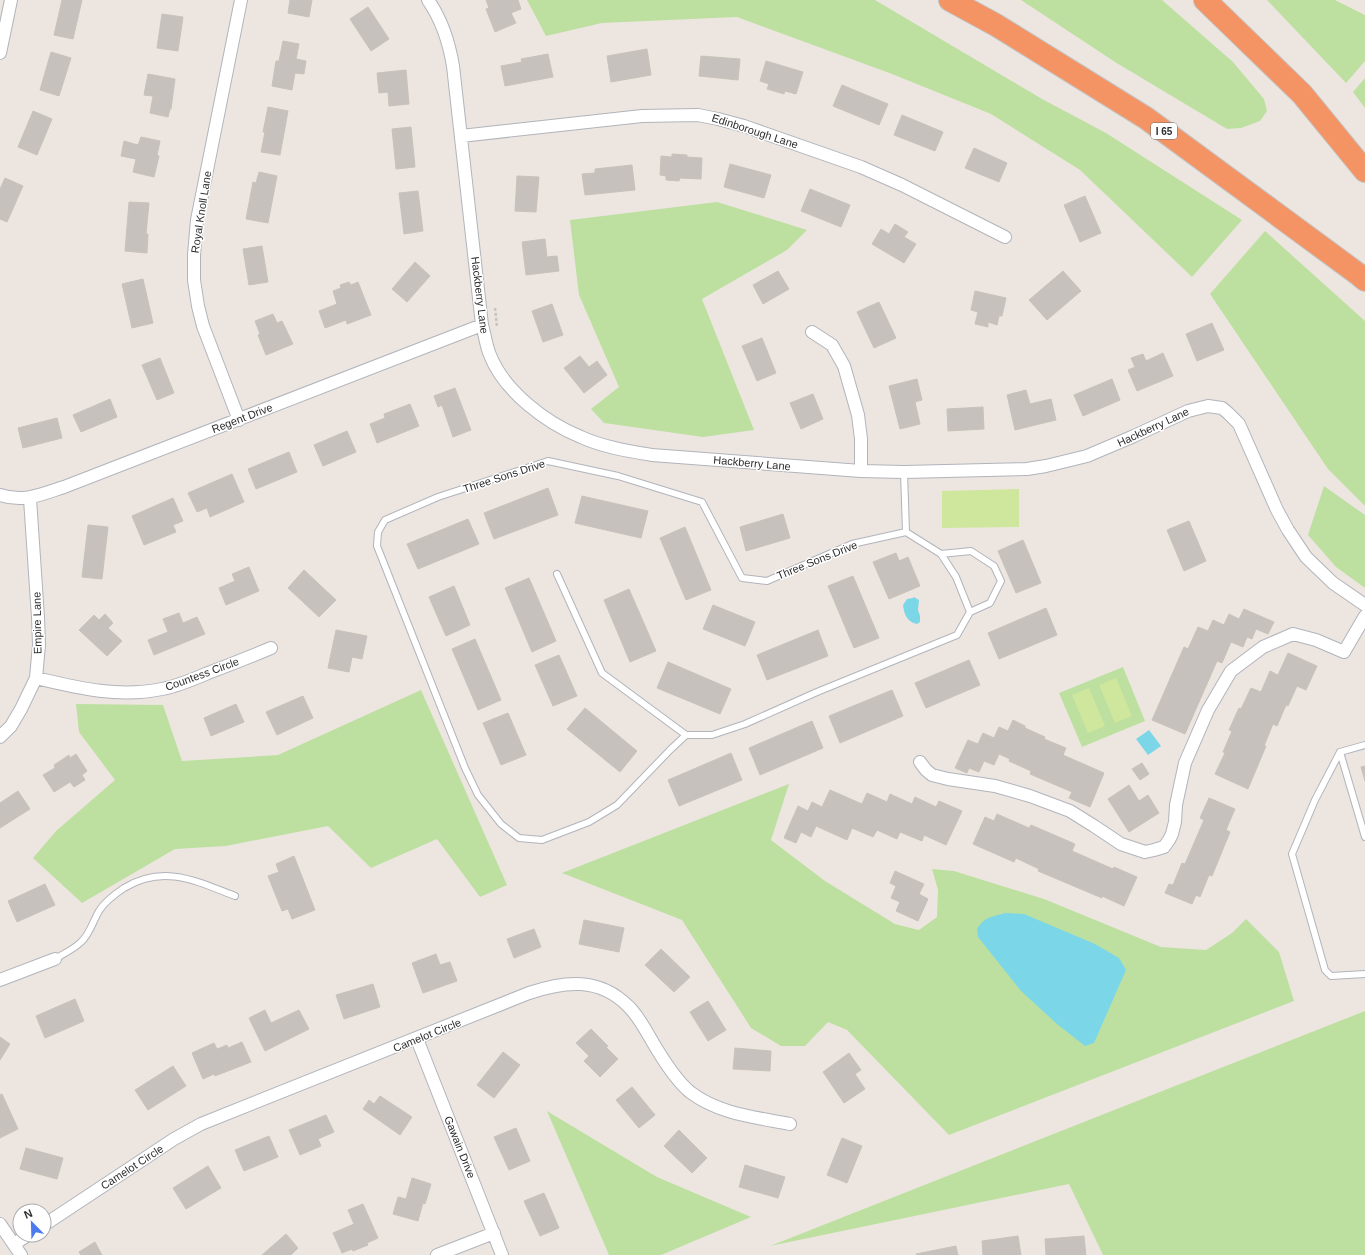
<svg xmlns="http://www.w3.org/2000/svg" width="1365" height="1255" viewBox="0 0 1365 1255" font-family="Helvetica,sans-serif">
<style>
.green{fill:#bde0a1}
.pitch{fill:#cfe69d}
.water{fill:#7bd6e8}
.building{fill:#c6c1bc;stroke:#c9c2ba}
.lines{fill:none;stroke-linecap:round;stroke-linejoin:round}
.service-casing{stroke:#b1b4bc;stroke-width:8}
.minor-casing{stroke:#b1b4bc;stroke-width:14}
.motorway-casing{stroke:#c4c4c4;stroke-width:24}
.path{stroke:#c4c4c4;stroke-width:2.5;stroke-dasharray:3 2;stroke-linecap:butt}
.service{stroke:#fff;stroke-width:6}
.minor{stroke:#fff;stroke-width:12}
.motorway{stroke:#f49464;stroke-width:22}
.labels{text-anchor:middle;stroke-width:3;stroke-linejoin:round;paint-order:stroke}
.shield{fill:#fff;stroke:#6c6c6c;stroke-width:1}
.shield-label{font-size:10px;font-weight:bold;fill:#2d2d2d}
.street-label{font-size:11px;fill:#2d2d2d;stroke:#fff}
</style>
<rect width="100%" height="100%" fill="#ede6e0"/>
<path class="green" d="M527,0H875L1042,99L1106,133L1242,220L1192,277L1080,170L991,114L892,74L737,17L602,23L546,36Z
M1021,0H1162L1233,62L1264,99L1267,111L1260,121L1241,128L1227,129L1115,62Z
M1267,0H1335L1365,15V61L1346,83Z
M1365,78V108L1353,92Z
M717,202L807,230L787,250L702,299L754,430L703,437L604,423L591,409L619,387L579,295L570,220Z
M1265,231L1365,321V506L1328,469L1210,294Z
M1324,486L1365,515V588L1336,567L1308,535Z
M1123,667L1145,721L1082,747L1059,693Z
M421,690L507,885L480,897L437,839L371,868L328,826L226,846L175,849L82,903L33,858L56,831L115,780L79,732L76,704L163,705L182,761L278,755Z
M789,784L771,840L825,881L895,924L919,930L937,917L938,890L932,869L954,871L1044,899L1161,947L1206,950L1232,933L1246,919L1279,952L1294,1001L949,1135L847,1030L828,1022L805,1046H781L751,1028L682,920L562,873Z
M1365,1011V1255H1103L1069,1184L770,1246Z
M547,1111L657,1177L751,1217L661,1255H609Z"/>
<path class="pitch" d="M1019,489V527L942,528V491Z
M1116,678L1132,716L1115,723L1099,685Z
M1089,688L1105,726L1088,733L1072,695Z"/>
<path class="water" d="M914,597L919,600L918,610L920,616V622L917,624C907,622 904,614 903,605L907,599L913,598Z
M1149,730L1161,746L1148,755L1136,739Z
M1005,913L1024,914L1095,944L1119,958L1126,970L1094,1043L1085,1046L1057,1024L1021,991L978,937L977,929C984,917 992,917 1005,913Z"/>
<path class="building" d="M62,0H82L73,39L54,35Z
M290,0H312L309,17L288,13Z
M486,0H518L521,9L511,13L516,23L495,32L486,9L489,8Z
M368,7L389,39L371,51L350,19Z
M162,14L183,17L178,51L157,48Z
M283,41L299,44L296,59L306,61L304,74L295,73L292,90L272,86L276,61H279Z
M647,49L651,75L611,82L607,56Z
M51,52L71,58L59,96L40,90Z
M548,54L553,77L505,86L501,66L522,62L521,59Z
M701,56L740,59L738,80L699,76Z
M766,61L803,72L796,94L785,91L784,94L767,89L769,84L760,81Z
M406,70L409,104L389,106L388,92L379,93L377,73Z
M148,74L175,79L171,109H170L168,117L150,113L153,96L144,95Z
M842,85L888,104L879,125L833,106Z
M268,107L288,111L280,155L261,152L265,132H263Z
M33,111L52,119L37,155L18,147Z
M902,115L943,132L935,151L894,135Z
M411,127L415,167L396,169L392,129Z
M141,137L160,141L157,155L159,156L154,177L133,172L136,159L121,156L124,141L138,145Z
M974,148L1007,163L999,182L965,168Z
M672,154L687,155V157L702,158L701,179L680,178L679,181L666,180V176L660,175L661,156L672,157Z
M730,164L771,175L764,198L724,187Z
M632,165L635,190L585,195L582,174L595,173V169Z
M259,172L277,176L268,223L246,219L253,182L256,183Z
M517,176L539,177L536,212L515,211Z
M5,178L23,186L7,222L0,219V189Z
M810,189L850,205L841,227L801,211Z
M418,191L423,231L404,234L399,193Z
M1085,196L1101,233L1080,242L1064,205Z
M129,202L149,203L146,234H148L147,253L125,251Z
M895,224L908,232L904,237L916,244L904,263L872,244L881,229L889,234Z
M545,239L547,257L557,256L559,271L526,275L522,242Z
M262,246L268,282L249,285L243,249Z
M415,262L430,276L407,302L392,289Z
M778,271L789,289L763,304L753,285Z
M1063,271L1081,291L1047,320L1029,300Z
M143,279L153,323L132,328L122,284Z
M349,282L351,285L358,282L371,315L347,324L346,320L325,328L319,311L337,304L333,291L341,288L340,285Z
M975,291L1006,298L1002,316H999L997,325L988,322V327L975,324L978,312L971,310Z
M879,302L896,338L874,348L857,312Z
M552,304L563,335L543,342L532,311Z
M273,314L277,323L282,321L293,344L266,355L258,335L260,334L255,321Z
M1212,323L1224,350L1197,361L1186,334Z
M762,338L776,373L757,381L742,346Z
M1163,353L1173,376L1137,391L1128,370L1135,367L1131,358L1143,354L1146,361Z
M580,356L589,367L597,361L607,375L584,393L564,368Z
M160,358L174,393L157,400L142,365Z
M917,379L922,400L915,402L920,424L900,429L889,386Z
M1112,379L1120,400L1083,416L1074,395Z
M455,388L471,430L453,437L442,405L438,407L434,396Z
M1026,390L1030,404L1051,399L1056,420L1015,430L1007,395Z
M813,394L823,419L801,429L790,403Z
M110,399L117,417L81,432L73,415Z
M410,404L419,426L377,443L370,424L385,418L384,414Z
M983,407L984,429L948,431L947,409Z
M57,418L62,438L23,448L18,428Z
M347,431L356,452L323,466L314,445Z
M289,452L297,472L256,489L248,469Z
M232,474L244,502L210,517L207,508L197,512L188,493Z
M548,488L558,515L494,539L484,513Z
M582,496L648,511L641,538L575,523Z
M173,498L183,521L173,525L176,532L144,545L132,516Z
M783,514L790,538L746,551L740,527Z
M468,519L479,544L418,569L407,544Z
M1189,521L1206,561L1184,571L1167,530Z
M88,525L108,527L102,579L82,577Z
M685,527L711,590L686,600L660,538Z
M1023,540L1041,583L1016,593L998,551Z
M896,553L899,561L908,557L920,586L889,599L873,562Z
M249,567L259,591L226,605L219,588L235,581L232,574Z
M304,570L336,600L319,617L288,588Z
M853,576L879,638L854,648L828,586Z
M529,578L556,641L532,652L505,588Z
M454,586L470,625L446,636L429,597Z
M629,589L656,651L630,662L604,600Z
M713,605L755,622L745,646L703,629Z
M1046,608L1057,635L999,659L988,633Z
M1244,609L1274,622L1268,634L1256,629L1252,639L1247,637L1243,647L1231,642L1222,663L1217,661L1185,734L1152,720L1184,647L1188,649L1198,627L1208,631L1213,620L1224,625L1229,614L1239,619Z
M179,613L183,623L197,617L205,634L154,655L148,640L168,632L163,619Z
M105,614L113,623L108,628L122,641L107,656L79,630L94,615L99,620Z
M336,630L367,636L362,659L352,657L349,672L328,668Z
M818,630L828,656L767,680L757,655Z
M475,639L501,700L478,710L452,649Z
M1288,653L1317,666L1306,690L1297,686L1288,706L1286,705L1277,726L1273,724L1264,746H1266L1248,789L1215,774L1225,753L1223,752L1232,731L1229,730L1239,708L1241,709L1251,688L1261,692L1270,671L1278,675Z
M559,655L577,696L553,706L535,665Z
M969,660L980,685L926,708L915,683Z
M668,662L731,689L720,714L657,688Z
M892,690L903,716L840,743L829,716Z
M303,696L313,718L277,735L266,712Z
M236,704L244,722L211,736L204,718Z
M585,708L637,751L620,772L567,729Z
M508,713L526,755L501,765L483,723Z
M1013,720L1025,726V728L1045,737L1044,739L1066,748L1063,755L1104,773L1090,807L1069,798L1072,792L1030,774L1031,771L1009,761L1010,759L999,754L994,765L984,761L979,772L969,768L967,773L955,768L968,740L978,744L983,733L994,738L999,727L1008,731Z
M812,721L823,748L760,775L749,748Z
M731,753L742,780L679,806L668,780Z
M76,754L87,771L82,775L85,780L74,787L70,782L54,792L43,775L55,768L54,765L69,755L70,758Z
M1142,763L1149,774L1140,780L1132,769Z
M1365,766V781L1361,767Z
M1129,785L1139,801L1148,795L1159,813L1129,832L1108,799Z
M830,790L862,804L867,793L887,802L890,794L912,804L915,797L936,807L939,801L962,811L946,845L924,835L922,841L900,832L897,839L877,830L873,837L852,828L847,840L816,826L811,837L801,832L796,843L784,838L798,806L808,811L812,802L822,807Z
M18,791L30,809L0,828V803Z
M1209,798L1235,809L1226,830L1230,832L1212,876L1209,875L1200,897L1196,895L1192,904L1165,893L1169,884L1173,885L1182,863L1185,864L1204,820L1200,818Z
M997,814L1029,828L1031,825L1075,844L1072,851L1113,869L1114,867L1137,877L1124,906L1102,896V898L1038,871L1039,869L1016,858L1014,862L973,844L985,817L994,821Z
M294,856L315,910L292,919L288,909L282,911L268,876L279,872L276,864Z
M895,871L924,884L919,894L928,899L918,921L896,911L900,902L891,898L896,886L890,883Z
M45,884L55,905L17,922L8,901Z
M584,920L624,928L619,952L579,944Z
M534,929L541,947L514,958L507,939Z
M661,949L690,977L674,992L645,965Z
M436,954L440,965L450,962L457,981L423,993L412,963Z
M373,984L380,1007L344,1019L336,995Z
M75,999L84,1021L45,1038L36,1016Z
M708,1001L726,1030L708,1041L690,1012Z
M265,1010L271,1023L299,1010L309,1029L265,1051L249,1018Z
M591,1029L608,1046L606,1047L618,1059L600,1077L584,1061L589,1056L576,1043Z
M0,1037L10,1044L0,1060Z
M242,1042L251,1062L215,1076L214,1074L203,1079L192,1053L214,1043L217,1049L227,1045L228,1048Z
M735,1048L771,1051L770,1071L733,1069Z
M503,1052L520,1065L494,1098L477,1085Z
M849,1053L861,1070L855,1074L865,1089L844,1103L823,1072Z
M173,1066L186,1086L148,1110L135,1090Z
M632,1087L655,1115L639,1128L616,1100Z
M2,1094L18,1129L0,1138V1095Z
M380,1096L412,1117L400,1135L363,1109L369,1100L374,1104Z
M326,1115L334,1132L318,1139L321,1146L300,1155L289,1130Z
M516,1128L530,1161L509,1170L494,1137Z
M679,1130L707,1158L692,1173L664,1146Z
M269,1136L278,1157L244,1171L235,1150Z
M842,1138L862,1146L847,1183L827,1175Z
M26,1148L63,1158L57,1179L20,1169Z
M745,1165L785,1177L778,1198L739,1187Z
M208,1166L221,1188L186,1209L173,1188Z
M412,1178L431,1184L425,1204L423,1203L418,1221L393,1214L398,1197L406,1199Z
M544,1193L559,1228L540,1236L524,1201Z
M363,1204L378,1238L367,1243L368,1245L353,1251L352,1249L342,1253L333,1233L354,1224L348,1210Z
M286,1234L298,1248L291,1255H262Z
M1018,1236L1021,1255H983L982,1241Z
M1084,1236L1086,1255H1046L1045,1239Z
M95,1242L102,1255H81L79,1252Z
M956,1246L958,1255H917L916,1254Z"/>
<g class="lines">
<defs>
<path id="service" d="M941,554L956,577L970,612
M557,574L602,673L686,735H712L745,724L817,692L957,635L970,612L990,603L1001,581L994,566L971,551L941,554L906,532
M686,735L670,750L617,805L589,822L542,840L519,838L501,824L478,795L465,768L377,546L378,532L385,520L438,497L548,461L618,476L702,502L742,578L767,581L852,544L906,532L904,472
M1340,752L1365,745
M1365,837L1340,752L1315,800L1292,854L1325,970L1331,976L1365,974
M55,959C63,954 74,949 81,942C90,934 93,921 99,911C105,901 115,894 124,888C164,864 196,881 235,896"/>
<path id="minor" d="M428,0C442,20 449,42 453,66L482,325C485,335 486,346 490,355C504,391 546,423 581,437C603,447 628,451 652,455L861,471L904,472L1027,469L1046,466L1087,456L1134,436L1188,411L1208,406L1222,408L1228,413L1239,424L1277,510L1288,530L1306,557L1333,583L1365,605
M0,53L11,0
M461,136L642,116L698,115L718,119L744,126L861,167L902,185L1005,237
M812,332L832,345L844,366L858,415L861,439V471
M239,420L203,326L198,306L194,280V255L197,220L241,0
M0,495C24,503 42,494 64,487L482,325
M36,678C78,688 118,698 162,689C178,686 194,679 208,673C229,665 250,657 271,648
M0,737L11,726L21,709L36,678L39,645L38,617L30,499
M920,762L926,770L932,775L948,779L995,786L1030,796L1070,811L1094,826L1121,844L1145,852L1154,850L1164,847L1169,840L1172,834L1175,822L1176,805L1185,763L1208,710L1231,671L1263,647L1293,634L1316,640L1344,652L1365,616
M0,980L55,959
M417,1039L502,1255
M0,1224L21,1255
M44,1225L174,1139L201,1124L529,993C565,981 599,977 628,1006C640,1017 649,1037 658,1051C666,1064 678,1082 690,1092C719,1114 754,1117 790,1124
M14,1244L28,1235
M437,1255L494,1233"/>
<path id="motorway" d="M950,0L996,25L1146,118L1358,274L1365,280
M1205,0L1302,94L1365,171"/>
</defs>
<use href="#service" class="service-casing"/>
<use href="#minor" class="minor-casing"/>
<use href="#motorway" class="motorway-casing"/>
<path class="path" d="M495,308L497,327"/>
<use href="#service" class="service"/>
<use href="#minor" class="minor"/>
<use href="#motorway" class="motorway"/>
</g>
<g class="labels">
<rect class="shield" x="1151" y="123" width="26" height="16" rx="3"/>
<g class="shield-label">
<text x="1164" y="135">I 65</text>
</g>
<g class="street-label">
<text transform="translate(755 131) rotate(18)" y="4">Edinborough Lane</text>
<text transform="translate(201 212) rotate(-81)" y="4">Royal Knoll Lane</text>
<text transform="translate(480 295) rotate(83)" y="4">Hackberry Lane</text>
<text transform="translate(242 418) rotate(-21)" y="4">Regent Drive</text>
<text transform="translate(1153 427) rotate(-25)" y="4">Hackberry Lane</text>
<text transform="translate(752 463) rotate(5)" y="4">Hackberry Lane</text>
<text transform="translate(504 476) rotate(-18)" y="4">Three Sons Drive</text>
<text transform="translate(817 560) rotate(-22)" y="4">Three Sons Drive</text>
<text transform="translate(37 623) rotate(-91)" y="4">Empire Lane</text>
<text transform="translate(202 674) rotate(-20)" y="4">Countess Circle</text>
<text transform="translate(427 1035) rotate(-22)" y="4">Camelot Circle</text>
<text transform="translate(460 1147) rotate(68)" y="4">Gawain Drive</text>
<text transform="translate(132 1167) rotate(-33)" y="4">Camelot Circle</text>
</g>
</g>
<g transform="translate(32 1223) rotate(337)"><circle r="19" fill="#ffffff" stroke="#ababab"/>
<path d="M0-3L7 15L0 10L-7 15Z" fill="#4c7aef"/>
<text y="-6" font-size="11" font-weight="bold" text-anchor="middle" fill="#2d2d2d">N</text>
</g>
</svg>
